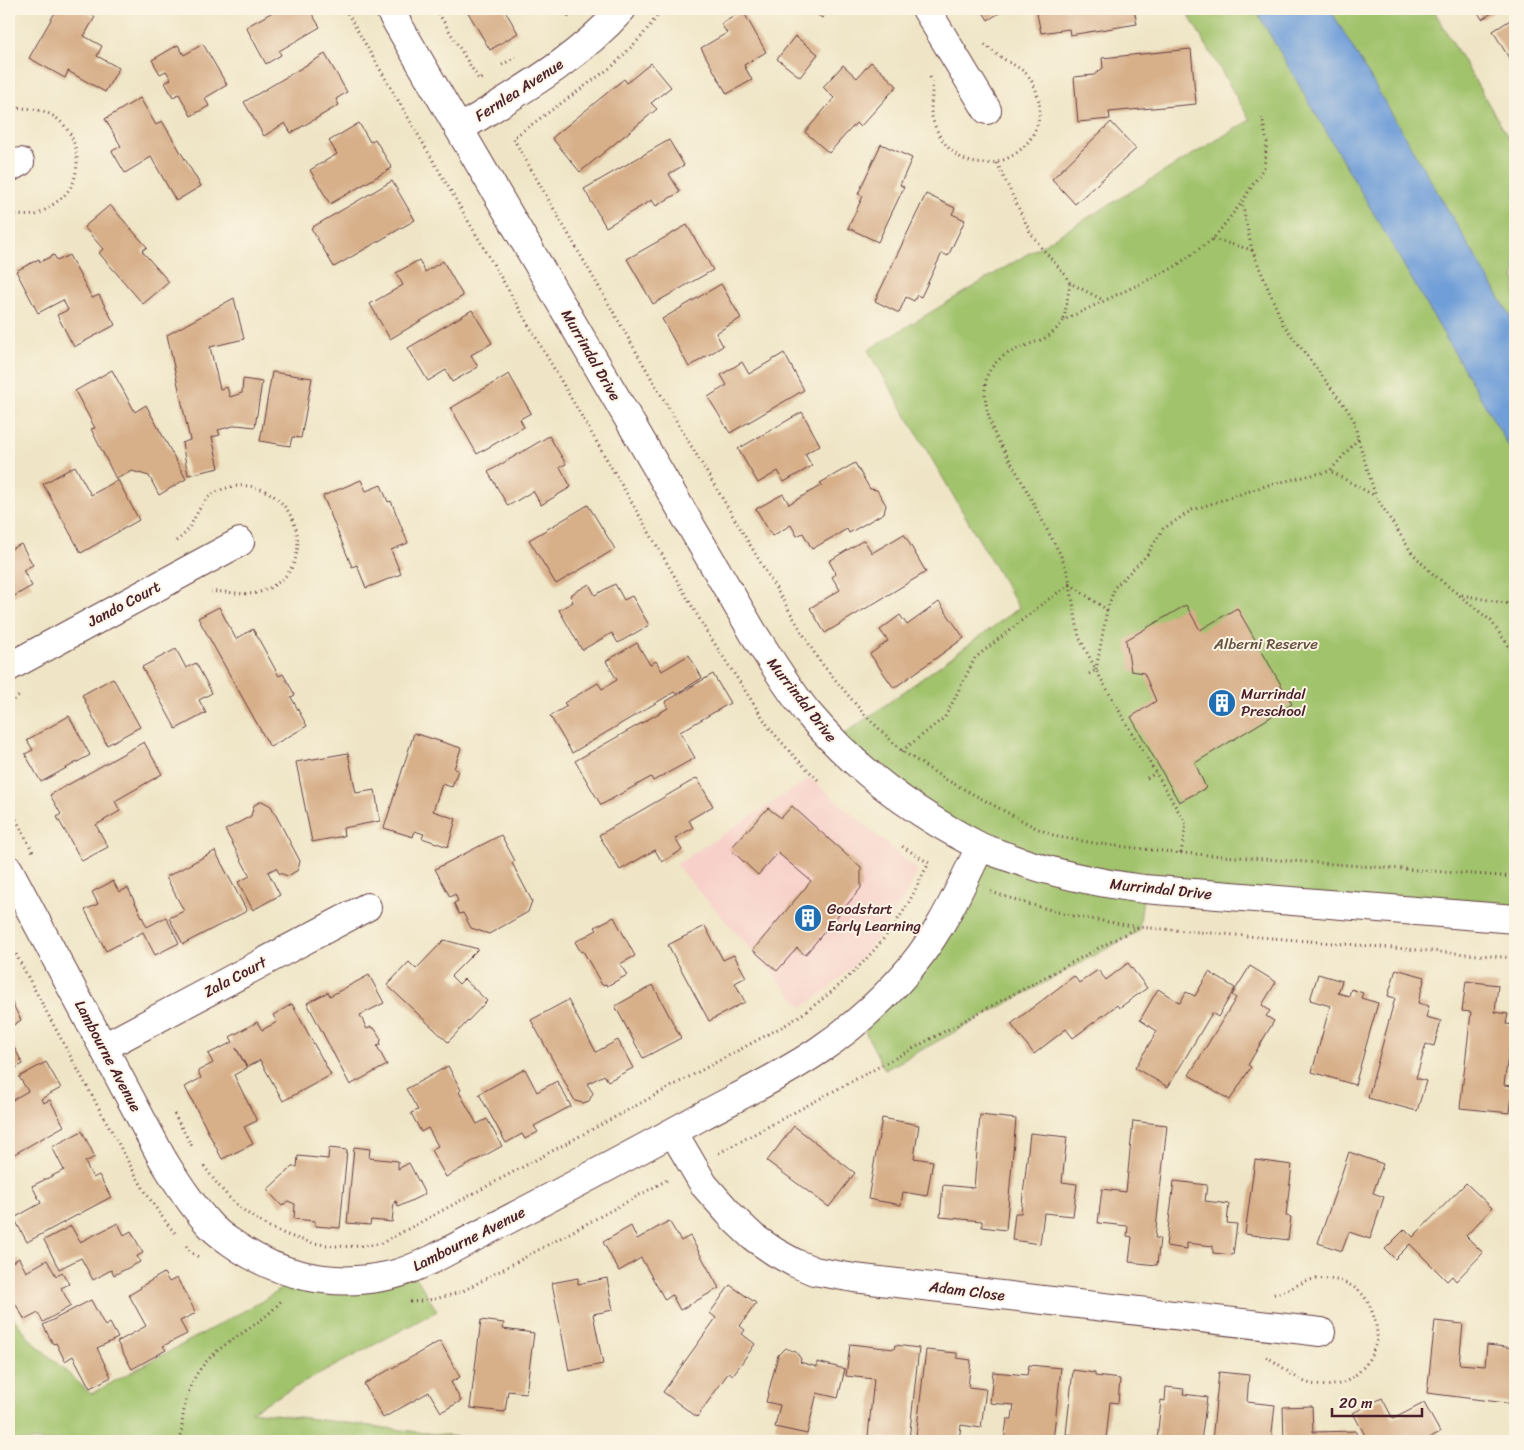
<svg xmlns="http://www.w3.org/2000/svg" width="1524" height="1450" viewBox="0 0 1524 1450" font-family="Sriracha,sans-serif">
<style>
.built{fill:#f7d0c9}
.green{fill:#a1c36c;stroke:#76714c}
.water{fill:#6f9ed8;stroke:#5c5e82}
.building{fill:#d7af89}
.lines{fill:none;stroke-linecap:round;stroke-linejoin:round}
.minor-casing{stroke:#633d42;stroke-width:30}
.path{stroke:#633d42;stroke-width:3;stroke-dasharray:1 4;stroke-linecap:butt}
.minor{stroke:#fff;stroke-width:28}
.labels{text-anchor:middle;stroke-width:4;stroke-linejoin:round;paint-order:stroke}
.street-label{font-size:15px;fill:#4a1f2b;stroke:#fcf5e5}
.park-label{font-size:15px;fill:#64503e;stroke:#fcf5e5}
.poi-label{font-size:15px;fill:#4a1f2b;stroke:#fcf5e5;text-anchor:start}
</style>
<rect width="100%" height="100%" fill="#fcf5e5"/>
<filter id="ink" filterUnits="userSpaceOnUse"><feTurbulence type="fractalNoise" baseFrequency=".02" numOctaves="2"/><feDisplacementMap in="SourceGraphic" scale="10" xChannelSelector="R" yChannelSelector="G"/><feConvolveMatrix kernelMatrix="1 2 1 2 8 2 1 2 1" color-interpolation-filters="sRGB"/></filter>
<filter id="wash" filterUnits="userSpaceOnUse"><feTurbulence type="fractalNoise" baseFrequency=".0096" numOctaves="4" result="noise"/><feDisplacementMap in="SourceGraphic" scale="20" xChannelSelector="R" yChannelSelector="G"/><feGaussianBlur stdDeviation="1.12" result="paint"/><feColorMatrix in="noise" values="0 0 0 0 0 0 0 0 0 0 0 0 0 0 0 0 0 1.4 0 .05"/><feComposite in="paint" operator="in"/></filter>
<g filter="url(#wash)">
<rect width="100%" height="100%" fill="#efe5c6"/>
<path class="built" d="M810,778L918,871L902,902L875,940L861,958L828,989L802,1007L676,865Z"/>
<path class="green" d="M1185,9H1433L1515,149V919L1144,889L1139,931L885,1070L859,1020L980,847L833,741L873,714L1019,608L868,350L1250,120Z
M411,1269L437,1311L251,1411L489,1441H9V1312L29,1338L91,1394L262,1301L302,1275Z"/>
<path class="water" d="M1255,9H1330L1515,324V457Z"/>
<g id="blocks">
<path class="building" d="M57,9H80L95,17L84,36L102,46L97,56L119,68L105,92L68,71L65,78L29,58Z
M278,9H309L320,27L279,51L281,55L266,64L246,27Z
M466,9H504L518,33L490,50Z
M810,9H830L822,18Z
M981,9H1006L988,20Z
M1036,9H1134L1137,24L1070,35L1069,29L1041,33Z
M1476,9H1499L1482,19Z
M743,11L766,52L744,65L752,80L727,94L701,48L727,33L721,24Z
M1515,17V64L1513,65L1493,31Z
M795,36L818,54L800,77L777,59Z
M203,44L227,85L205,98L209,106L191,116L179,94L173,97L165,83L171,79L166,71L160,74L152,60L178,45L184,55Z
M1191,49L1196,104L1109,112L1110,119L1078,122L1074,77L1094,75L1103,68L1102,58Z
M325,54L347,92L336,99L339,105L291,133L285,123L264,136L244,102Z
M871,62L897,86L860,127L856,123L829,153L805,132L834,98L823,87L843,65L857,78Z
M651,63L671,87L651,103L657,109L580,172L552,138L624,79L627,83Z
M140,98L156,125L162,121L201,186L176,201L151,157L125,173L112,151L121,146L105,119Z
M1111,122L1136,149L1075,204L1052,179Z
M359,123L370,142L375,139L392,168L330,204L310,170L337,154L329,141Z
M669,140L684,165L669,174L680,192L656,206L652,200L606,227L584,189Z
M881,144L912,158L900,185L904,187L878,242L848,228L863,196L858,194Z
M392,181L415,220L334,267L311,228Z
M926,194L955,208L952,214L965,220L948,256L942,253L921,297L917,295L914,301L906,297L899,313L875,301Z
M110,205L147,247L142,251L169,282L143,304L99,253L103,249L84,227Z
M687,225L713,270L653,304L627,259Z
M54,255L57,261L69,255L92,298L99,295L115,325L74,347L57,315L68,310L63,300L38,313L16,271L39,259L40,262Z
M419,260L425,272L443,261L463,296L390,339L370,304L403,285L396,273Z
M721,284L741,318L716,333L723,346L689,367L662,319Z
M234,298L244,339L210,347L220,389L227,387L230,397L242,393L243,379L262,382L255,427L237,425L218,430L220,435L212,437L219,468L188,475L182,443L190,440L167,335Z
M472,310L492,343L471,355L478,367L452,382L446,370L428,381L408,348Z
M784,353L804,390L730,433L708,397L727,385L721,375L742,362L749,374Z
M112,370L135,412L146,405L186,479L159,495L149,476L132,471L116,479L91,429L95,428L75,391Z
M272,372L312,378L301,438L292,437L290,446L260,441Z
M509,374L531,413L520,419L524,427L477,454L451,408Z
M802,412L820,445L805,454L812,466L784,482L778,471L758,483L738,449Z
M549,436L566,464L560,467L571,487L541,505L533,491L508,506L488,472Z
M855,463L870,489L877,490L886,505L884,513L849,533L847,529L812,549L803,533L797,536L791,525L772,536L756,509L783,494L789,504L822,485L820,483Z
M75,466L91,495L118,480L139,520L81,553L43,484Z
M361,480L366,491L381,485L388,502L391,501L408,543L391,550L401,574L366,588L357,565L352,567L323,496Z
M588,505L615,549L556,584L529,540Z
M904,534L926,572L825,633L810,608L840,590L832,577L836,574L829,561L864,540L872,553Z
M21,544L33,565L23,570L32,586L9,599V550Z
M589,584L595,595L615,584L624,600L632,596L649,625L618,643L612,633L582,650L559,610L573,602L570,595Z
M939,602L964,638L894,688L870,654L888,641L880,630L900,615L907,625Z
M1186,605L1200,630L1237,608L1292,704L1195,763L1206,788L1179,802L1131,717L1156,701L1144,673L1131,671L1126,640Z
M219,607L236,639L253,629L279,676L283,674L295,695L291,697L307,726L270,747L198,618Z
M637,643L650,665L656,661L662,671L689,655L702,678L676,694L674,692L572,753L550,716L567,706L564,703L598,683L602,689L617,680L606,661Z
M176,649L186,668L196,663L212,693L199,700L206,713L176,729L142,667Z
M713,674L730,703L680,732L695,758L653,781L651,777L601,805L575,761L668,708L665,702Z
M113,678L140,727L107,745L82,695Z
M69,716L90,755L41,782L25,754L33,750L27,740Z
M414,733L461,748L454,769L458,770L452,787L442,784L433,811L456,819L448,847L422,838L424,834L415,831L413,837L384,828Z
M144,742L162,774L115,801L120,811L96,825L108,847L82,861L57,817L61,814L50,795Z
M348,753L356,793L375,790L380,821L343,828L344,836L312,842L296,762Z
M697,778L713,806L689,820L693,828L675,838L682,850L662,862L655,850L620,870L599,835Z
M262,801L271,806L300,861L298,870L288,876L279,873L276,868L268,872L280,895L253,910L238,882L250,876L225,830L251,816L254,805Z
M792,806L861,868V888L805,955L797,948L777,971L753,950L811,881L778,853L758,875L730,849L768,808L781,818Z
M501,835L515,861L512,863L532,901L528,912L489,934L471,928L463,913L459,914L454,903L458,901L455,894L450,897L435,869Z
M215,851L247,911L183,944L169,918L184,911L166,877Z
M113,881L119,892L128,888L147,927L166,917L179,943L155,955L143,932L106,951L85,910L98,904L92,892Z
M614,917L635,956L620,964L627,975L607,986L606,984L602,985L583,951L581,952L575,942L597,930L595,927Z
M705,926L723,960L734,955L746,977L735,983L745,1002L709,1021L668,945Z
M444,940L478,949L451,976L459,984L464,979L487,1001L448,1042L387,985L409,962L416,969Z
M1128,963L1147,988L1119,1008L1117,1005L1073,1038L1066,1029L1034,1054L1011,1024L1074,976L1079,983L1098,970L1106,980Z
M1250,966L1276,982L1262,1005L1270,1011L1266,1016L1274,1021L1248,1065L1251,1067L1230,1100L1189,1075L1236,998L1232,995Z
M1396,969L1425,977L1418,1003L1429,1006L1426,1017L1441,1021L1434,1046L1426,1044L1416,1078L1426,1081L1417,1111L1368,1098L1395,998L1388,996Z
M1209,972L1235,988L1218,1017L1212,1013L1168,1087L1135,1068L1157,1031L1140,1020L1158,989L1180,1003L1186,992L1195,996Z
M1318,974L1342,981L1338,993L1349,996L1351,989L1363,993L1361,998L1378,1003L1355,1085L1312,1072L1330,1006L1310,1000Z
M369,975L384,1003L360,1015L367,1029L371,1027L375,1029L381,1039L380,1045L377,1046L387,1065L350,1085L307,1003L328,992L330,996Z
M1466,981L1498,985L1495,1012L1508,1014L1506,1024L1515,1025V1050L1509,1049L1504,1085L1513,1086L1510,1113L1460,1108L1471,1012L1462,1011Z
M653,985L681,1038L643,1058L615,1006Z
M9,997L21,1020L9,1028Z
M568,1000L596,1052L618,1040L633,1068L608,1081L604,1075L587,1084L593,1093L589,1101L583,1103L575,1101L531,1020Z
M292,1004L331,1075L283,1101L260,1060L247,1067L236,1048L247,1068L234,1075L257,1121L244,1127L253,1144L222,1159L185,1087L201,1078L198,1071L213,1063L208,1054L233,1042L230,1037L257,1022L262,1030L277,1022L273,1015Z
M9,1038L23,1064L9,1072Z
M46,1062L61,1088L41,1099L43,1103L50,1100L64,1126L9,1157V1102L28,1091L19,1077Z
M448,1066L461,1090L459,1092L477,1124L487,1119L502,1146L446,1177L431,1150L438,1146L428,1128L421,1132L411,1113L418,1110L406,1089Z
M525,1069L537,1092L557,1081L571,1106L534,1126L538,1132L525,1139L522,1134L506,1143L479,1094Z
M980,1115L1016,1119L1006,1230L982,1227V1221L940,1217L943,1185L974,1188Z
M882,1118L919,1125L914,1158L933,1161L927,1196L903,1192L901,1205L868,1199Z
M1133,1121L1167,1125L1155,1238H1160L1157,1265L1129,1262L1132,1237L1127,1236L1128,1226L1098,1223L1102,1189L1126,1192Z
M794,1126L855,1173L829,1207L767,1161Z
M82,1131L95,1157L85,1162L93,1178L99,1175L111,1197L27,1242L14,1218L41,1203L32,1186L64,1170L52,1147Z
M1030,1133L1067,1137L1062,1182L1077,1184L1073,1216L1044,1213L1040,1244L1012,1240L1015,1213H1021Z
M354,1147L370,1149L369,1158L398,1161V1169L409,1163L425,1194L398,1207L396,1201L394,1202L392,1222L371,1220L370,1225L347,1223Z
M329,1148L347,1150L340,1228L315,1226V1221L294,1219L295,1204L288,1201L282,1206L267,1190L292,1167H297L298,1156L328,1159Z
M1349,1152L1383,1164L1373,1193L1384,1197L1370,1239L1349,1232L1342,1251L1318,1243Z
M1255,1160L1292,1165L1286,1216L1291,1217L1288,1240L1245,1234Z
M1174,1181L1207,1185L1205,1201L1229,1204L1227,1223L1237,1224L1233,1255L1213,1253V1246L1187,1243V1249L1166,1246Z
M1466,1183L1492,1208L1466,1236L1483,1253L1456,1281L1452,1276L1447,1281L1410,1244L1395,1259L1385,1249L1405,1229L1413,1237Z
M669,1221L681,1241L690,1236L719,1288L680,1310L672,1295L665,1300L641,1258L619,1271L603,1242L631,1226L637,1239Z
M118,1223L124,1235L131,1231L143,1253L137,1256L140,1262L114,1275L111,1270L93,1280L81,1258L59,1269L44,1240L71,1226L80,1242Z
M19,1258L26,1272L47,1260L56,1276L62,1272L69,1284L61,1288L71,1306L43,1322L38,1313L25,1320L16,1305L12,1308L9,1302V1264Z
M164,1273L169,1282L177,1278L196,1313L180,1321L187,1334L163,1346L166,1350L132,1369L117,1342L146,1326L129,1295L141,1288L140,1287Z
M578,1278V1284L607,1278L613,1310L593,1314L603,1364L569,1371L552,1283Z
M730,1285L756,1303L740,1326L745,1330L742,1334L755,1344L733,1375L729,1372L697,1417L663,1392L716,1318L710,1313Z
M91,1300L105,1326L110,1323L118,1338L97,1348L111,1377L90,1388L73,1356L65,1361L56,1343L53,1344L43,1325Z
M481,1320L504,1323L503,1329L534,1333L526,1393L508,1391L505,1412L470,1408Z
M1435,1321L1463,1324L1459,1364L1485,1366L1487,1345L1515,1348L1514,1404L1427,1393Z
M440,1341L460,1377L451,1382L461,1401L441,1412L429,1392L383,1418L364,1384Z
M850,1344L894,1349L895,1345L919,1348L909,1440L868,1436L874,1379L846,1376Z
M785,1348L796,1352L801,1359L800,1362L817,1367V1362L845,1369L838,1398L817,1393L807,1434L775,1427L780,1405L766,1402L778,1355Z
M926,1350L957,1353V1358L971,1360L968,1387L986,1389L981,1428L961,1425L959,1441L916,1436Z
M1029,1365L1061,1368L1053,1441H1004L1007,1419H1012L1014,1405L990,1403L993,1372L1027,1375Z
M1073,1370L1095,1373V1376L1120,1379L1118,1403L1110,1402L1106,1439L1066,1434Z
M1219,1372L1249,1375L1247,1402L1275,1405L1271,1441L1248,1438V1441H1212Z
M1166,1387L1184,1389L1183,1394L1207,1397L1201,1441H1157L1161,1400L1165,1401Z
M1382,1398L1393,1419L1424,1403L1440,1432L1426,1440L1427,1441H1368L1353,1413Z
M1312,1406L1313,1432L1356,1431L1357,1441H1284L1283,1407Z"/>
</g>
</g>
<g filter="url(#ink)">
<use href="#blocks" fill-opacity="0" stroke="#633d42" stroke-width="1"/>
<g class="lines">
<defs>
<path id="minor" d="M389,9L754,634C771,660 787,687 807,712C854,768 914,813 979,846C989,851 1001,854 1011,858C1054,874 1098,883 1144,889L1515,919
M926,9L987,110
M459,129C517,93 577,60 622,9
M9,168L20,162
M9,667L240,542
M9,870L162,1158C176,1181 190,1203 208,1223C215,1231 223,1237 232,1243C277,1275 331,1288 387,1276C403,1273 418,1266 433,1259C522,1212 612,1166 700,1117C739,1096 781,1076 818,1051C848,1031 874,1008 898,982C937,940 956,897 980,847
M104,1047L367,907
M673,1132L704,1185L734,1219L753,1237L775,1252L795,1263L814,1271L854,1278L1321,1332"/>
</defs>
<use href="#minor" class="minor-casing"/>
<path class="path" d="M345,9L707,632L770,729L792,754L818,780
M436,9L479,80L482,78
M663,9L641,37L614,65L513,138L668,407L818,659L863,713L902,751L945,779L1036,828L1058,837L1100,844L1181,853L1515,877
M892,9L897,17
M568,17L577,9
M502,65L515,57
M930,77C934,88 931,99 931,111C932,119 935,128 940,136C976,199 1068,143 1031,80C1025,70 1017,67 1007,61C998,56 991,50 983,43
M9,110C20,107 31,108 42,111C71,120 83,152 74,180C70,192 59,201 49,207C45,210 40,214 35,215C27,216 17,215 9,214
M997,163L1030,232L1041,247L1064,273L1070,283L1103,300
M1213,239L1252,250L1242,203
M1252,250L1283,324L1347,409L1354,421L1358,439L1376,497L1412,553L1433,574L1491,621L1515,655
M1064,319L1070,283
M1358,439L1330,471L1375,496
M176,541C180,538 184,535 187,531C196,518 201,499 216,492C287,459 335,566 260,592C244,597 227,590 211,592
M1070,584L1107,610L1115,587L1147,555L1163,529L1192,510L1268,485L1330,471
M1070,585L1079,637L1096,670L1107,610
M1462,595L1515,605
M1089,674L1096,670L1125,721L1186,824L1181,853
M9,702L21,695
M902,751L945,717L975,658L1046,601L1070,584C1066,562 1057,548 1046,528C1035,506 1024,485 1012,464C1006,453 998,442 993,430C987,412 979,384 992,367C1006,349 1026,347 1045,338C1053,334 1059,326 1064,320L1173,268L1213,239L1242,202L1264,167L1267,142L1262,118
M1147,778L1156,773
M9,806L33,852
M991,892L1029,904L1073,916L1138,927L1515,958
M9,941C42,1004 76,1067 111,1130C131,1166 148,1202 175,1233
M174,1114L193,1148
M719,1153L1138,927
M204,1166C216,1183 229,1200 246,1212C284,1241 335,1253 382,1243L787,1024C836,993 877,954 908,904C915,891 921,877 929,863L900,845
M186,1246L192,1253L200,1258
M410,1302C428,1301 445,1297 463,1291L667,1180
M1266,1357C1282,1364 1295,1381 1312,1384C1320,1386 1331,1386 1339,1384C1358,1379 1374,1357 1377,1338C1378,1326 1371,1304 1363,1295C1357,1288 1346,1282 1336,1280C1327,1278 1315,1278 1306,1281C1294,1286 1284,1293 1270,1295
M181,1441C182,1416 185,1389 201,1368C218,1345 246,1333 267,1315C272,1311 277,1306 281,1301"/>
<use href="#minor" class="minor"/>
</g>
</g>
<defs>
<symbol id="building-disc" viewBox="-11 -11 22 22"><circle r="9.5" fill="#1f6fb2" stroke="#fcf5e5"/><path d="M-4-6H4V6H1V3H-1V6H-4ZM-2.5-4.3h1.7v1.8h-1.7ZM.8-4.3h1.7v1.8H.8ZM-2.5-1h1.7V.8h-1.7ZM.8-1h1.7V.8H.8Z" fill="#fff"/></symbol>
</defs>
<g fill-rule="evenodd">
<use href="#building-disc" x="1206" y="687" width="32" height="32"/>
<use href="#building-disc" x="792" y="902" width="32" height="32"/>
</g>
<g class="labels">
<g class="street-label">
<text transform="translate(519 90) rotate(-33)" y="5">Fernlea Avenue</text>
<text transform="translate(591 355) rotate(60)" y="5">Murrindal Drive</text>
<text transform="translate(124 604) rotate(-28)" y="5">Jando Court</text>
<text transform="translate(802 700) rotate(52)" y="5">Murrindal Drive</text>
<text transform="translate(1161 889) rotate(6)" y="5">Murrindal Drive</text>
<text transform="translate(235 977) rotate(-28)" y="5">Zala Court</text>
<text transform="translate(108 1056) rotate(62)" y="5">Lambourne Avenue</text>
<text transform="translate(469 1239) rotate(-27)" y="5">Lambourne Avenue</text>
<text transform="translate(967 1291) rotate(7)" y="5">Adam Close</text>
</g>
<g class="park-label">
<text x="1266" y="649">Alberni Reserve</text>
</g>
<g class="poi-label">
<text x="1241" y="699">Murrindal<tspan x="1241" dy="17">Preschool</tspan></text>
<text x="827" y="914">Goodstart<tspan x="827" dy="17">Early Learning</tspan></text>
</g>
</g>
<rect width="1524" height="1450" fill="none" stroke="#fcf5e5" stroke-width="30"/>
<path d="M1332 1408v8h90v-8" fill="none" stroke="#4a1f2b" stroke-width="2.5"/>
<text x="1339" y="1408" font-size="15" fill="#4a1f2b" stroke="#fcf5e5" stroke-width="4" paint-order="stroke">20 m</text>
</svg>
